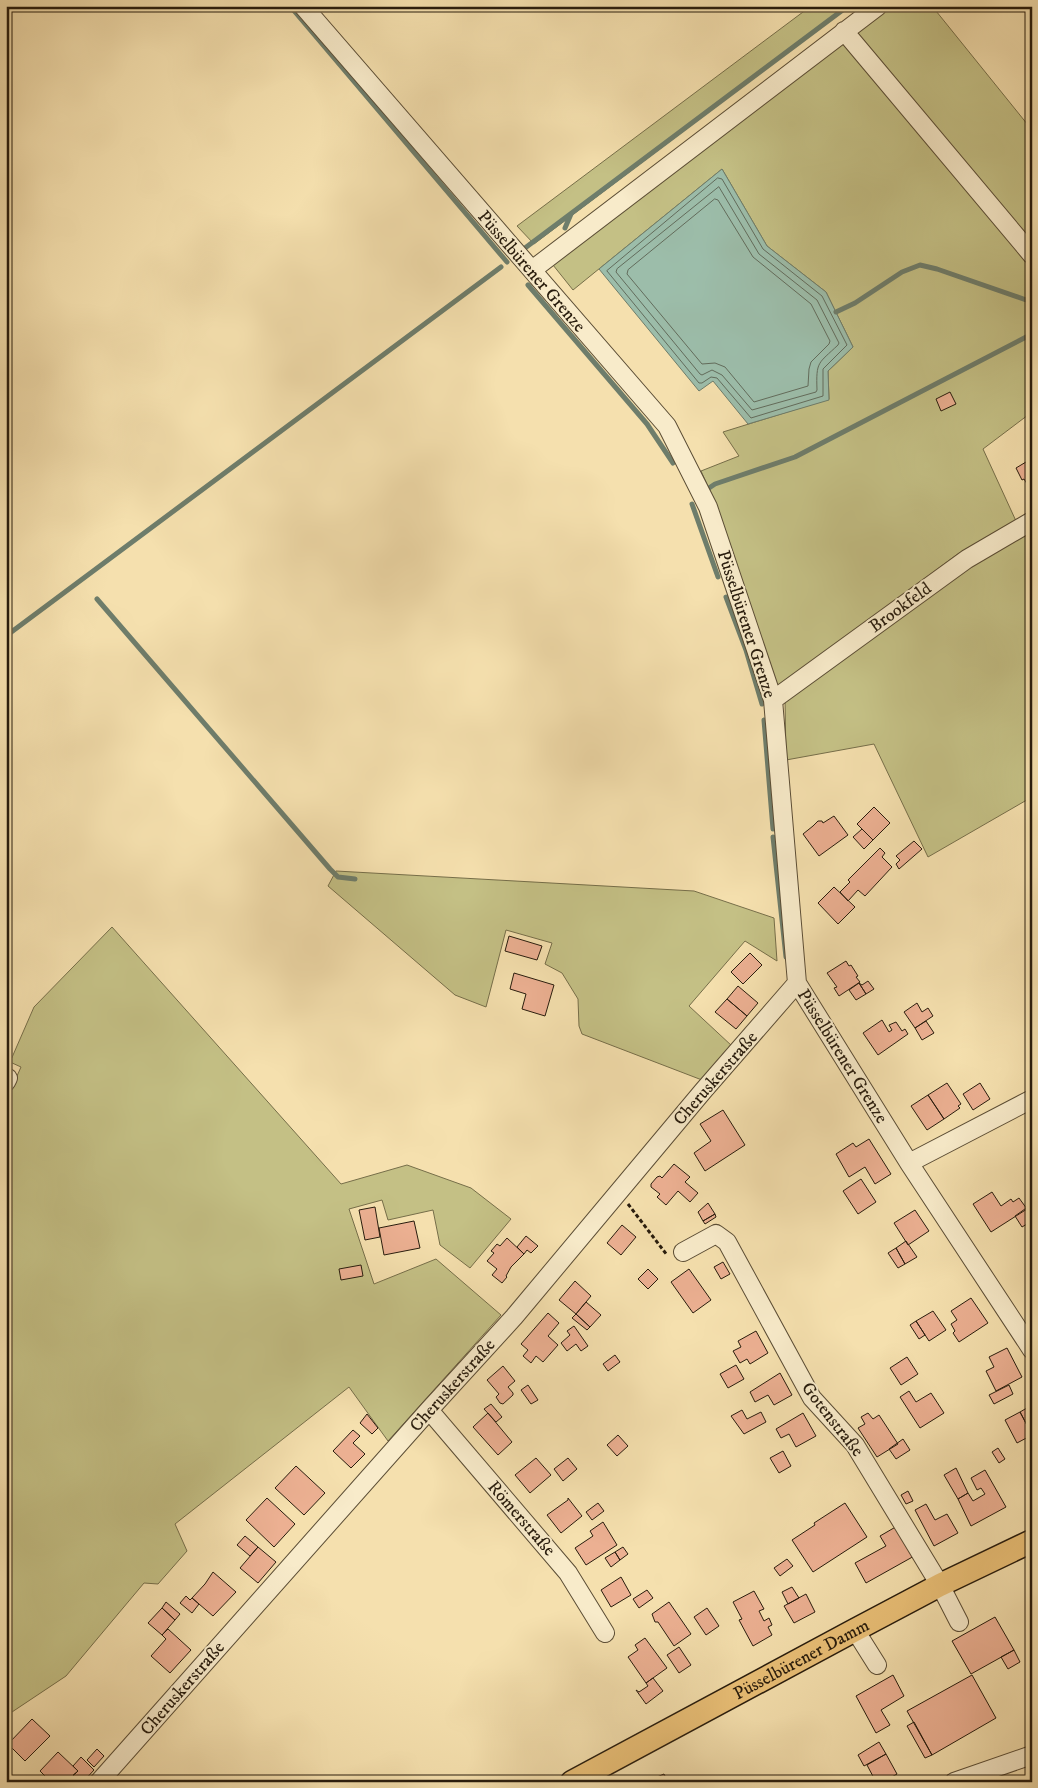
<svg xmlns="http://www.w3.org/2000/svg" width="1038" height="1788" viewBox="0 0 1038 1788" font-family="'IM FELL DW Pica',serif">
<style>
.green{fill:#c4c085;stroke:#766e49}
.water{fill:#9cbdaa;stroke:#6e7d6b}
.lines{fill:none;stroke-linecap:round;stroke-linejoin:round}
.shore{stroke:#626c5c;stroke-width:1}
.stream{stroke:#6e7d6b;stroke-width:5}
.building{fill:#ecb092;stroke:#281c0d}
.minor-casing{stroke:#5b4d35;stroke-width:20}
.major-casing{stroke:#281c0d;stroke-width:25}
.path{stroke:#281c0d;stroke-width:3;stroke-dasharray:4 2.5;stroke-linecap:butt}
.minor{stroke:#f8ebca;stroke-width:18}
.major{stroke:#eac077;stroke-width:22}
.labels{text-anchor:middle;stroke-width:4;stroke-linejoin:round;paint-order:stroke}
.street-label{font-size:18px;fill:#281c0d;stroke:#f8ebca}
</style>
<rect width="100%" height="100%" fill="#f5e0ae"/>
<filter id="stains"><feTurbulence type="fractalNoise" baseFrequency=".004" numOctaves="4"/><feColorMatrix values="0 0 0 0 .2 0 0 0 0 .09 0 0 0 0 .02 0 0 0 .5 -.17"/></filter>
<radialGradient id="worn" r=".72"><stop offset=".6" stop-color="#630" stop-opacity="0"/><stop offset="1" stop-color="#630" stop-opacity=".3"/></radialGradient>
<path class="green" d="M811,6H849L534,244L517,226Z
M890,6H932L1032,130V412L983,449L1016,521L959,553L777,688L714,500L701,471L739,456L723,432L829,399L828,371L853,347L826,292L767,246L722,169L573,290L549,260L725,126Z
M1032,528V797L928,857L874,744L786,760L785,699L970,564Z
M336,871L694,891L774,918L777,961L745,941L689,1006L732,1046L702,1080L582,1034L579,1026L578,999L562,973L545,964L552,943L506,930L486,1007L455,995L328,886Z
M112,927L341,1184L407,1165L471,1188L511,1219L470,1268L440,1245L433,1210L388,1220L382,1200L349,1209L374,1284L436,1259L501,1315L388,1441L349,1387L175,1524L187,1551L158,1584L144,1583L66,1676L6,1716V1101L21,1067L10,1062L34,1007Z"/>
<path class="water" d="M722,169L767,246L826,292L853,347L828,371L829,400L748,424L713,381L699,391L599,269Z"/>
<g class="lines">
<path class="shore" d="M718,178L722,179L763,249L822,296L847,345L823,369V396L751,418L717,378L711,377L702,383H699L607,271Z
M719,187L759,254L817,300L839,343L838,345C818,364 816,361 817,390L816,392L752,410L722,375L712,370L702,375L700,374L616,272L617,269Z
M715,199L718,200L753,257L811,304L830,341L829,344L811,362L809,369L808,386L754,402L725,367L715,363L702,364L627,274L628,270Z"/>
<path class="stream" d="M290,6L507,262
M565,228L571,214
M525,248L848,6
M528,285L647,424L673,463
M836,312L855,303L902,272L920,265L937,269L1032,302
M709,488L715,484L795,457L1032,334
M692,504L718,577
M726,597L746,650L762,704
M97,599L330,869L338,877L355,879
M6,636L501,267
M764,720L773,829
M773,837L786,957"/>
</g>
<path class="building" d="M950,392L956,404L941,411L936,399Z
M1031,459H1032V492L1024,479L1022,480L1016,468Z
M874,807L890,823L873,840L857,824Z
M834,816L848,835L819,856L803,834L813,826L818,821H822L823,823Z
M862,829L873,840L864,849L853,837Z
M914,841L922,849L899,869L896,864L900,860L896,856Z
M880,848L885,853L882,857L892,867L865,896L858,890L848,901L840,892L850,882L848,880Z
M834,887L855,907L838,924L818,903Z
M509,936L542,946L537,960L505,951Z
M750,953L762,965L743,984L731,972Z
M846,961L849,966L851,965L858,976L856,977L860,982L839,996L834,988L837,987L827,973Z
M514,973L554,985L545,1016L522,1009L526,994L510,989Z
M868,981L874,989L866,994L859,983L862,985Z
M859,983L866,994L856,1000L849,990Z
M738,986L758,1003L747,1016L727,999Z
M727,999L747,1016L736,1029L715,1012Z
M917,1003L922,1012L928,1008L933,1016L915,1028L904,1012Z
M882,1020L889,1032L892,1030L889,1025L896,1022L902,1031L905,1029L908,1034L878,1055L863,1033Z
M926,1021L934,1033L922,1040L915,1028Z
M947,1083L961,1104L958,1106L960,1108L944,1119L928,1095Z
M980,1083L990,1099L973,1110L963,1094Z
M928,1095L944,1119L927,1130L911,1106Z
M723,1110L745,1145L705,1171L694,1153L711,1141L700,1124Z
M869,1139L891,1174L875,1184L865,1167L849,1177L836,1154L853,1143L856,1147Z
M674,1164L690,1177L685,1182L698,1193L690,1202L678,1191L666,1205L657,1197L660,1194L651,1187V1184L657,1177L660,1176L662,1178Z
M861,1179L876,1202L858,1214L843,1191Z
M992,1192L1001,1206L1011,1199L1013,1202L1019,1198L1027,1209L991,1232L973,1204Z
M708,1203L715,1214L703,1221L698,1212Z
M1032,1204V1221L1022,1227L1015,1216Z
M375,1207L380,1237L365,1240L359,1210Z
M915,1210L929,1231L908,1245L894,1223Z
M715,1214L716,1217L705,1224L703,1221Z
M414,1221L420,1248L384,1255L379,1228Z
M622,1225L636,1237L621,1255L607,1243Z
M526,1236L538,1246L531,1253L527,1250L524,1254L517,1247Z
M507,1238L524,1254L511,1267L506,1276L507,1277L502,1283L492,1275L497,1269L487,1261L494,1253L491,1251L497,1244L500,1246Z
M906,1241L917,1257L905,1264L896,1248Z
M896,1248L905,1264L898,1268L888,1253Z
M723,1262L730,1274L721,1279L714,1267Z
M361,1265L363,1276L341,1280L339,1269Z
M648,1269L658,1279L648,1289L638,1279Z
M689,1269L711,1300L693,1313L671,1282Z
M575,1281L591,1296L576,1314L559,1300Z
M1032,1283V1293L1027,1286Z
M971,1298L988,1323L959,1342L953,1333L955,1331L951,1324L957,1320L951,1311Z
M586,1302L601,1315L590,1327L576,1314Z
M933,1311L946,1330L929,1341L916,1321Z
M548,1313L559,1323L548,1336L558,1345L543,1362L536,1356L531,1363L523,1356L528,1350L521,1344Z
M576,1314L590,1327L587,1330L572,1318Z
M916,1321L925,1335L919,1339L910,1325Z
M574,1326L588,1346L581,1351L576,1344L567,1351L561,1343L570,1335L567,1331Z
M756,1331L768,1353L750,1364L747,1359L740,1363L733,1351L741,1347L738,1341Z
M1007,1348L1022,1377L996,1391L986,1371L994,1367L989,1357Z
M615,1355L620,1362L608,1371L603,1364Z
M907,1357L918,1374L901,1385L890,1368Z
M736,1365L744,1379L728,1388L720,1374Z
M503,1366L515,1381L508,1387L513,1393V1395L503,1404L500,1403L496,1397L499,1394L487,1380Z
M780,1373L792,1395L774,1405L768,1395L755,1402L750,1392Z
M528,1385L538,1400L531,1404L521,1390Z
M1009,1385L1013,1394L994,1404L989,1395Z
M909,1391L916,1402L931,1393L944,1413L920,1428L900,1397Z
M491,1404L502,1417L496,1422L484,1409Z
M1032,1405V1434L1020,1412Z
M742,1410L747,1419L761,1412L766,1422L744,1434L731,1416Z
M1020,1412L1032,1435L1017,1443L1005,1420Z
M488,1413L512,1442L498,1455L473,1427Z
M803,1413L816,1436L796,1447L789,1434L781,1438L776,1429Z
M868,1413L873,1419L879,1415L898,1444L877,1457L858,1428L865,1424L861,1417Z
M367,1414L378,1428L372,1434L360,1423Z
M353,1430L360,1436L353,1443L365,1454L351,1468L333,1451Z
M618,1435L628,1446L617,1456L607,1445Z
M903,1439L910,1450L896,1459L889,1449Z
M998,1448L1005,1459L999,1463L992,1452Z
M783,1451L791,1466L779,1473L770,1458Z
M536,1458L551,1475L530,1493L515,1475Z
M568,1458L577,1469L563,1481L554,1469Z
M296,1466L325,1493L304,1515L275,1488Z
M956,1468L968,1493L958,1499L944,1475Z
M985,1470L1006,1507L971,1526L958,1499L968,1493L973,1501L985,1494L981,1488L977,1490L971,1478Z
M908,1491L913,1501L906,1504L901,1495Z
M267,1498L295,1524L274,1547L246,1520Z
M568,1498L582,1516L561,1533L547,1515L568,1500Z
M598,1503L604,1511L592,1520L586,1512Z
M845,1503L867,1537L813,1572L792,1540L815,1525L814,1523Z
M926,1504L935,1520L947,1514L958,1533L934,1546L915,1510Z
M603,1522L617,1545L586,1565L575,1548L593,1536L590,1531Z
M899,1525L916,1555L866,1583L855,1563L886,1546L880,1536Z
M245,1536L258,1547L250,1556L237,1545Z
M258,1547L276,1562L258,1583L240,1568Z
M623,1547L628,1554L620,1560L615,1552Z
M615,1552L620,1560L611,1567L605,1558Z
M787,1559L793,1566L780,1576L774,1568Z
M213,1572L236,1592L213,1616L192,1598L205,1584Z
M621,1577L631,1595L611,1607L601,1590Z
M792,1587L799,1598L788,1604L782,1592Z
M647,1590L653,1598L639,1608L633,1599Z
M754,1591L764,1609L759,1611L764,1621L769,1618L772,1625L768,1627L772,1635L753,1646L739,1620L742,1619L733,1602Z
M806,1594L815,1612L794,1623L784,1606Z
M186,1596L190,1600L192,1598L199,1604L192,1613L180,1603Z
M166,1602L180,1614L175,1620L162,1608Z
M669,1602L691,1634L674,1646L658,1622H655L652,1614Z
M162,1608L175,1620L162,1635L148,1623Z
M707,1608L719,1626L706,1635L694,1617Z
M995,1617L1014,1650L971,1674L952,1641Z
M168,1629L191,1650L170,1673L151,1656L166,1639L162,1635Z
M645,1638L667,1668L646,1683L628,1657L638,1650L635,1645Z
M679,1647L691,1665L679,1673L667,1655Z
M1014,1650L1020,1662L1008,1669L1001,1657Z
M893,1675L904,1696L881,1710L890,1725L876,1733L856,1696Z
M972,1675L996,1718L932,1755L907,1711Z
M653,1678L663,1691L646,1704L636,1690L639,1692L648,1686L646,1683Z
M32,1719L50,1736L25,1761L8,1744Z
M914,1722L932,1755L925,1758L907,1726Z
M879,1742L886,1754L864,1766L858,1755Z
M97,1749L104,1756L94,1767L87,1760Z
M58,1752L78,1771L67,1782H51L40,1771Z
M886,1754L897,1774L883,1782H876L867,1765Z
M81,1757L94,1770L83,1782H80L73,1775L78,1771L73,1766Z
M664,1774L668,1782H649L657,1777Z"/>
<g class="lines">
<defs>
<path id="minor" d="M303,6L667,426L708,507L773,700L797,983L909,1163L1032,1350
M844,31L1032,255
M532,270L878,6
M773,700L967,559L1032,521
M6,1082L8,1078
M909,1163L1032,1099
M683,1252L716,1234L727,1242L812,1398L855,1445L940,1585L959,1622
M429,1410L568,1573L605,1633
M855,1630L877,1665
M99,1782L429,1410L514,1317L703,1091L797,983
M954,1782L1032,1755"/>
<g id="major">
<path id="s1" d="M572,1782L855,1630L940,1585L1032,1541"/>
</g>
</defs>
<use href="#minor" class="minor-casing"/>
<use href="#major" class="major-casing"/>
<path class="path" d="M628,1204L667,1255"/>
<use href="#minor" class="minor"/>
<use href="#major" class="major"/>
</g>
<g class="labels">
<g class="street-label">
<text transform="translate(532 271) rotate(49)" y="6">Püsselbürener Grenze</text>
<text transform="translate(900 607) rotate(-36)" y="6">Brookfeld</text>
<text transform="translate(747 624) rotate(72)" y="6">Püsselbürener Grenze</text>
<text transform="translate(843 1056) rotate(58)" y="6">Püsselbürener Grenze</text>
<text transform="translate(715 1078) rotate(-49)" y="6">Cheruskerstraße</text>
<text transform="translate(452 1385) rotate(-48)" y="6">Cheruskerstraße</text>
<text transform="translate(833 1419) rotate(52)" y="6">Gotenstraße</text>
<text transform="translate(522 1518) rotate(49)" y="6">Römerstraße</text>
<text dy="6" stroke="none"><textPath href="#s1" startOffset="260">Püsselbürener Damm</textPath></text>
<text transform="translate(182 1688) rotate(-49)" y="6">Cheruskerstraße</text>
</g>
</g>
<rect width="1038" height="1788" fill="none" stroke="#f5e0ae" stroke-width="25"/>
<rect x="8" y="8" width="1023" height="1773" fill="none" stroke="#281c0d" stroke-width="2.5"/>
<rect x="12" y="12" width="1013" height="1763" fill="none" stroke="#281c0d"/>
<rect width="100%" height="100%" filter="url(#stains)"/>
<rect width="100%" height="100%" fill="url(#worn)"/>
</svg>
